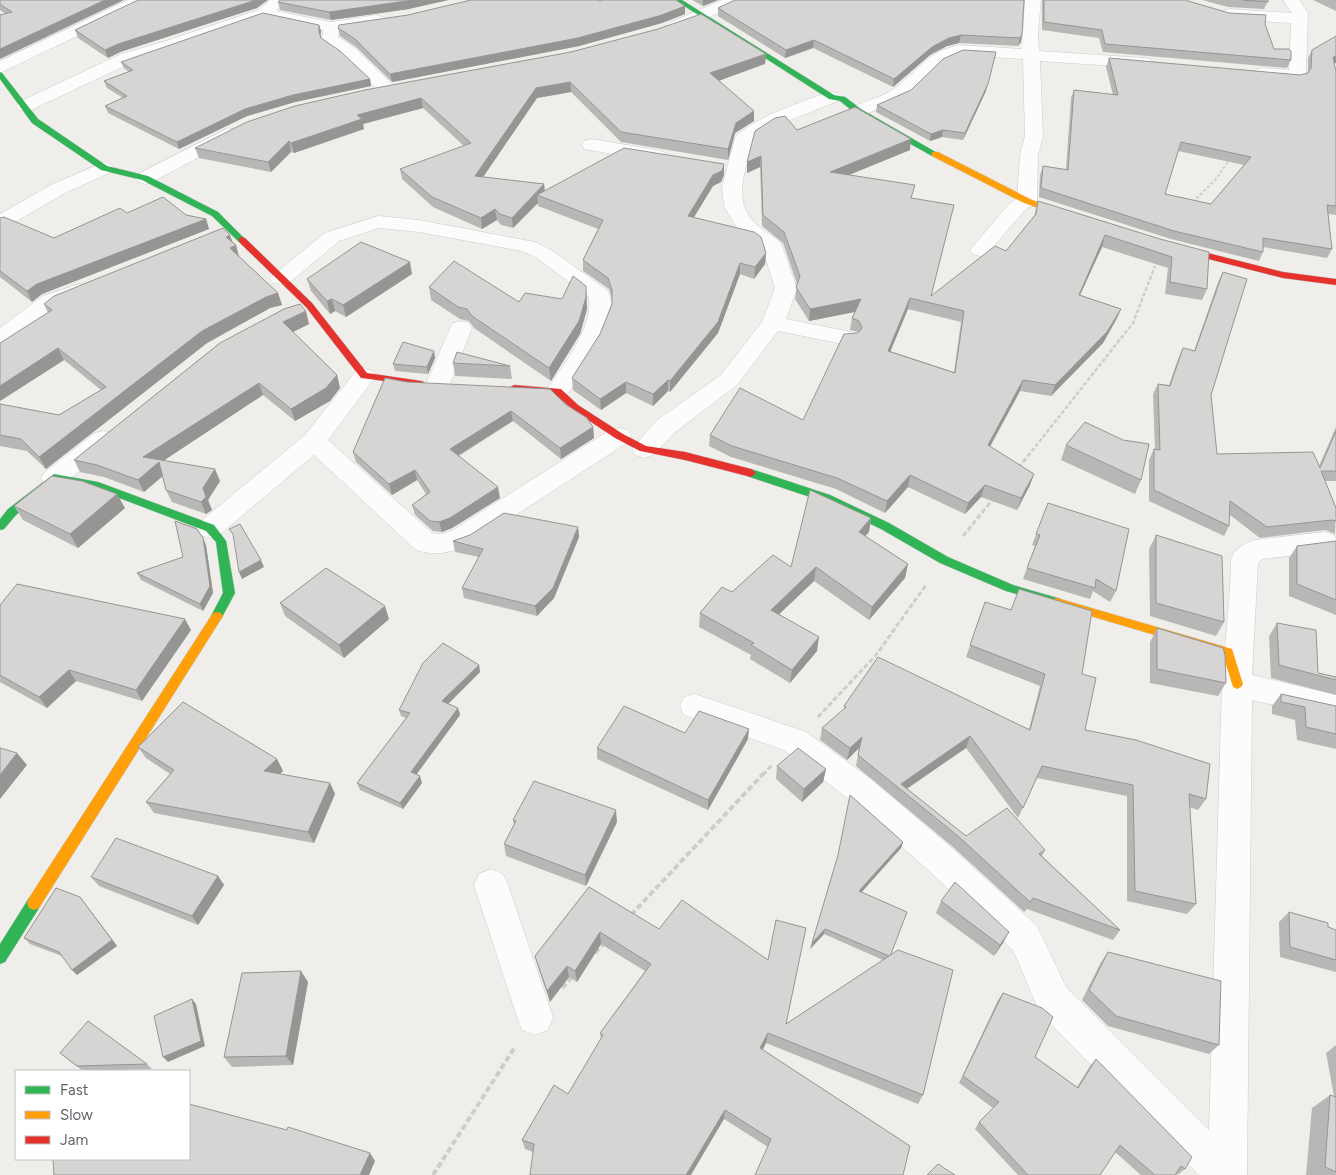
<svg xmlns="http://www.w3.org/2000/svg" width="1336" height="1175" viewBox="0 0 1336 1175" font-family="Figtree,sans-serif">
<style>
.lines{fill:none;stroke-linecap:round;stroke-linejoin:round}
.street-casing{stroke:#cbcccc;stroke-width:1}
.fast-casing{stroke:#cacacb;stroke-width:1}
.slow-casing{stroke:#cacacb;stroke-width:1}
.jam-casing{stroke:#cacacb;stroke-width:1}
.path-far3{stroke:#cacfcc;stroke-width:2;stroke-dasharray:3 2;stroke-linecap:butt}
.path-far2{stroke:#cacfcc;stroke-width:2.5;stroke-dasharray:4 2;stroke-linecap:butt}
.path-far1{stroke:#cacfcc;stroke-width:3;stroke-dasharray:5 2.5;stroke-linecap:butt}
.path{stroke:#cacfcc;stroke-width:4;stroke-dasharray:6 3;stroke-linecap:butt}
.street{fill:#fdfcfc;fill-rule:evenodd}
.fast{fill:#30b455;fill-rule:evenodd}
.slow{fill:#ff9f0a;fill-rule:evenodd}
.jam{fill:#e5322d;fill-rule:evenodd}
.wall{fill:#b8b7b5;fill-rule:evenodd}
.shaded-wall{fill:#969594}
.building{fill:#d6d5d3;stroke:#969594;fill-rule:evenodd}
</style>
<rect width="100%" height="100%" fill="#efeeea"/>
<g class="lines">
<defs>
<path id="street" d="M128,0H148L146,3L0,73V61Z
M270,0H288L276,11L331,22L376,15L382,17L384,20L382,23L339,31L338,37L355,48L393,85L396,89L393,93L387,94L381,93L343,56L324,43L322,39L323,30L265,18L178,49L133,62L31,110L25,111L19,110L16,106L19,102L121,54L166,41L258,10Z
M722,0H743L741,3L681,29H669L667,26L669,23Z
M1025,0H1041L1038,32L1039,51L1145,58L1151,59L1153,63L1151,67L1145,68L1040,61L1043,136L1038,155L1037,201L1024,211L987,254L980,256L973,254L970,250L1010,203L1017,198L1020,155L1025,136L1023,59L961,55L941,64L909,95L864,115L858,116L852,115L849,111L852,107C866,101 886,96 898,86C922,67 926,53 959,45L1022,49Z
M1283,0H1299L1308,13L1306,76L1303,80C1290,83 1270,80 1257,77L1254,73L1257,69L1263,68L1289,70L1291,23L1229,19L1223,17L1221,14L1223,11L1229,9L1292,13Z
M832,92L838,93L841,97L838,101L773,127L753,141C747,165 732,199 753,221C759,228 770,234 778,240L781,244L797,288L786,319L856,333L859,338L856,343L848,345L778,331L737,385L674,433L653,455L644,458L635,455L632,449L656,421L721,375L762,322L775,288L762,247L737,228L724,206L722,187L735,138C746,121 811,97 832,92Z
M228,128L235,130L237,134L235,138L152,182L145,184L138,182L135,178L138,174Z
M591,139L657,150L664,152L666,156L664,160L657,162L584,149L582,145L584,141Z
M104,162L111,164L114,168L111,172L65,193L8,226L0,228V214L51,185Z
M378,216L419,220L535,242L551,250L607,290C625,317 581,374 566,396L558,399L550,396L546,391C563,365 593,330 589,297L537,258L522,251L419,232L379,228L339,241L289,283L281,284L273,283L270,278L325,233Z
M79,284L87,285L90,290L87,295L59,306L8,344L0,346V328L43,296Z
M461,321L469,323L472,328L450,384L446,389L438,392L430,389L426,384L450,328L453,323Z
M364,368L372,371L376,376L328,440L432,533L442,534L453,530L610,430L619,428L628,430L631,436L628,442L471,544C450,552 438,557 416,550L314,455L219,535L210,538L201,535L197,528L201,521L305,435L356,371Z
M104,431L113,433L116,439L113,445L63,484L54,487L45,484L41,478L45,472L95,433Z
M1325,532L1334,535L1336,538L1334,549L1325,552L1262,559L1258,563L1252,675L1336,695V719L1252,700L1247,1175H1199L1040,1013L1013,950L928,870L850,800L784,750L684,715L680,706L684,697L695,694L806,732L872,780L952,848L1037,926L1066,987L1209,1130L1222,684L1230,589L1231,559L1234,552L1246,543L1255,540Z
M491,869L503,874L508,885L553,1017L548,1030L535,1035L522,1030L517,1017L474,885L479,874Z"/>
<path id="fast" d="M675,0H682L834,95L845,97L861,109L939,154L932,156L855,113L840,101L829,99Z
M0,72L2,73L38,119L107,166L148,176L218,212L246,240L245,242H239L212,216L142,180L101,170L32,123L0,79Z
M751,469L830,495L889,523L948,557L1013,585L1061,599L1063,602L1061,605L1057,606L1006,591L940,563L881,529L822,501L747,476L746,473Z
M54,474L98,482L214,525L226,541L235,593L221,619H213L211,616L223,593L216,542L206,531L93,488L56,482L16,515L4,529L0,530V519L8,509Z
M34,896L39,898L41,903L39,908L5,962L0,964V944L29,898Z"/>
<path id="slow" d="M932,152H938L1030,199L1075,216L1068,218L1024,203L932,156Z
M1057,598L1232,649L1243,684L1241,687L1237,689L1233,687L1223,655L1053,605L1051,602L1053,599Z
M217,612L221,613L223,616L221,619L39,908L34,910L29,908L27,903L29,898L213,613Z"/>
<path id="jam" d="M242,237L245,238L312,303L367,373L421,381L424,382V386L361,378L306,307L239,242V238Z
M1172,244L1283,272L1336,279V285L1283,278L1169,249V245Z
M514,385L561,389L578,405L623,434L646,446L685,452L751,469L756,473L751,477L685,460L640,451L615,438L572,409L555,394L511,390L509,388Z"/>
</defs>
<use href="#street" class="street-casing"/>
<use href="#fast" class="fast-casing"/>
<use href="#slow" class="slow-casing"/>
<use href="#jam" class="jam-casing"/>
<path class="path-far3" d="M1193,202L1216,179L1230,159"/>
<path class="path-far2" d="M1192,203L1194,201
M1028,456L1133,323L1155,266"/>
<path class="path-far1" d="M1018,468L1029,455
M963,536L994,498
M818,717L876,655L926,585
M763,775L772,765"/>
<path class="path" d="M631,915L764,773
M595,953L604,943
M562,988L573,976
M433,1175L515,1047"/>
<use href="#street" class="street"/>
<use href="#fast" class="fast"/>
<use href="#slow" class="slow"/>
<use href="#jam" class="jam"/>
</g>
<path class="wall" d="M0,0H124L6,14L0,10Z
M692,0H718L703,6Z
M1042,0H1188V1L1265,24L1274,49L1291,60L1287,68L1103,52L1099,38L1042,30Z
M1202,0H1268L1264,9L1228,7Z
M1313,0H1336V11Z
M600,1L685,6V14L662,23L579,46L392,82L356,47L340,36L338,28L408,15Z
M278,2L409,9L331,20L280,10Z
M257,8L120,52L108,58L78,38L75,30Z
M718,8L1022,34L1021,42L1018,46L959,43L947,46L930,55L893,87L813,48L785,58L718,16Z
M319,25L321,31L320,36L321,38L370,79L371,86L295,102L247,116L179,149L108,113L105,106L123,98L107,88L104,81L129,72L124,68L121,62Z
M1312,50L1334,63L1336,72V215L1328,214L1332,249L1327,258L1263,247V252L1259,261L1171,239L1039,197L1040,175L1043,166L1066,169L1071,98L1074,90L1113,95L1106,67L1109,58L1300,75L1308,73V58ZM1178,151L1244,165L1211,204L1165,194Z
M766,54L765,64L718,81L754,121L735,133L728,160L621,142L571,92L537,98L483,177L544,184L545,191L724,164V175L721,182L713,186L694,217L766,253L765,264L754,279L740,274L718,333L670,392L668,391L653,406L626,393L601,410L573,390L572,378L600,334L612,304V299L609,289L583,271V260L598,229L538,206V203L513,228L501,225L497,220L482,229L433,207L402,179L400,169L464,146L423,108L363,124L364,129L294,153L291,152L271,172L199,158L195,148L295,106Z
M986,91L963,140L942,137L930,141L876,112L877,105Z
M797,130L910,150L849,175L912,198L951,216L931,296L1006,251L1034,216L1038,201L1160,239L1207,289L1202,300L1165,294L1168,268L1102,247L1080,295L1121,309L1116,320L1103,343L1051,396L1020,391L990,447L1034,474L1030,485L1017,510L981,497L965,514L908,487L885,513L836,489L731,457L709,446L710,435L803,420L858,333V332L850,330L852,318L855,312L809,321L795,299L797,284L783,243L762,226L760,167L747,173V162ZM908,309L961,322L954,372L890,351Z
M127,213L186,215L206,219L209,229L42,294L32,302L0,277V218L54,238Z
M233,243L236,245L239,257L278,293L282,305L270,308L207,343L46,469L27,451L0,446V404L59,415L101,390L64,360L0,401L48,313L44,304Z
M1223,272L1211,395L1217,454L1319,466L1336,427V481H1325L1336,508L1335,534L1325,530L1260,538L1230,515L1229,526L1224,536L1149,501V460L1154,449H1155L1153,394L1158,384L1169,385L1178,359L1183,348L1194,351L1218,282Z
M412,274L346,317L335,311L330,314L311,291L307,279Z
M586,286L587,309L580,334L551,381L474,328L469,321L460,319L431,300L429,287L519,302L562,299Z
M309,324L293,332L337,375L340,388L330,401L295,421L263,395L163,461L220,481L208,500L212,510L206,514L172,502L166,490L163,476L144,492L104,477L80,472L74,460L220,343Z
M435,358L428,374L395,371L393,364Z
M453,363L510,366L512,379L455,376Z
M407,382L565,404L593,427L594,438L561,459L513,421L459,456L500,498L452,528L442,532L433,531L415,515L412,505L426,494L417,480L392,495L356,462L353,452Z
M1066,445L1141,480L1135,494L1061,460Z
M1048,503L1116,591L1110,602L1093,591L1090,599L1023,579L1035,546L1032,545Z
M14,506L125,508L78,548L23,520Z
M871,518L869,532L865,536L908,564L905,578L869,620L814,581L779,614L817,651L790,683L750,659L751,655L699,627L700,613L732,592L791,567Z
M578,527L579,537L554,598L537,616L464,598L462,588L479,557L455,552L453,541Z
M1156,535L1224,622L1216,636L1150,616L1149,549Z
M1336,541V615L1289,596V558L1297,546Z
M206,545L213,593L203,611L141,580L137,573L183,557Z
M985,602L1082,674L1085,730L1206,799L1198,810L1189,807L1196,904L1187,914L1127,901V796L1037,778L1018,818L966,748L907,789L966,836L1045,850L1042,856L1120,930L1113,940L1027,909L1024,912L953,847L856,766L859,748L847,760L820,740L822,728L844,709V706L1029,729L1040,686L966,657Z
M280,603L389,619L344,658L285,616Z
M0,605L191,630L142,701L76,681L47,708L0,682Z
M1277,623L1318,673L1336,677V695L1271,678L1269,636Z
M1157,628L1226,683L1218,696L1150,683V642Z
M479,665L480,672L448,704L458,708L460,715L416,775L422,783L403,809L360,790L357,783L406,718L401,716L399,710Z
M1281,694L1336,706V749L1297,740L1295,720L1272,714V706Z
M685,733L748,739L708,810L597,759V748Z
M138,747L277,759L283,771L280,774L330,783L335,794L314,843L154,813L146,802L170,774L146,758Z
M777,766L826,769L823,782L802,802L776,779Z
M513,820L617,822L586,886L506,856L504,844L514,825Z
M903,842L901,848L862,892L891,954L923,1095L918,1104L766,1043L763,1050L910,1146L768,1147L724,1119L533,1152L525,1149L522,1140L568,1094L601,1039L600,1033L645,971L601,944L577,982L569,977L550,1002L538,967L535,956L589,887L786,1024L883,960L824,934L810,949L812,943Z
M218,876L224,885L198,925L99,886L91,877Z
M80,897L117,946L77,975L62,956L30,944L24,938Z
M941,901L1003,943L994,956L936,913Z
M1289,912L1336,930V972L1280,957L1279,922Z
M1108,952L1219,1045L1209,1054L1108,1026L1082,1000L1101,962Z
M308,982L293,1065L232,1067L224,1057Z
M1003,993L1035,1057L1077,1087L1090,1066L1096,1059L1185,1169L1177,1175L1176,1174L1175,1175H1141L1115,1152L1100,1175H1018L975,1129L979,1122L993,1108L959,1083L998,1000Z
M1336,1045V1175H1306L1312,1108L1330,1095L1334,1096L1326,1053Z
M60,1053L147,1064L152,1069L83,1071Z"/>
<path class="shaded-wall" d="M105,0H124L0,59V49Z
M256,0H268L257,8L120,52L108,58L105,50L118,44Z
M413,0H449L409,9L331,20L329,12Z
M703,0H718L703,6Z
M685,6V14L662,23L579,46L392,82L390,74Z
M319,25L321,31L320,39L319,32Z
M1022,34L1021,42L1018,46L1020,38Z
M961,35L959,43L947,46L930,55L893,87L894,79L932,47L949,38Z
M814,40L813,48L785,58L786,50Z
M996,52L986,91L963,140L965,133Z
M766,54L765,64L710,84V73Z
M1336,56V63L1329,65L1333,57Z
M370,79L371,86L295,102L247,116L179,149L177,142L245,109L293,95Z
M570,82L571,92L537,98L477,186L475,176L536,88Z
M421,98L423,108L363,124L364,129L294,153L291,143L357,115Z
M754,111V121L735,133L728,160V149L736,123Z
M943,130L942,137L930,141L931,134Z
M911,139L910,150L829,183L830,172Z
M289,141L291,152L271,172L268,162Z
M761,156L760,167L747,173V162Z
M724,164V175L721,182L713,186L688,227V216L713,175Z
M544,184L545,195H537L538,203L513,228L512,218Z
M495,209L497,220L482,229L481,218Z
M206,219L209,229L42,294L32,302L27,291L37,284Z
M230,235L234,246L236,245L239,257L234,259L226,237Z
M1105,235L1102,247L1075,306L1079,295Z
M766,253L765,264L754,279L755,267Z
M410,262L412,274L346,317L343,305Z
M740,263V274L718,333L670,392V381Z
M586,286L587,309L580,334L551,381L549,368Z
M278,293L282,305L270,308L207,343L46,469L39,457L202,331L266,297Z
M910,298L908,309L886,362L888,351Z
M332,299L335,311L330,314L327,301Z
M861,299L859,311L809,321L810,309Z
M1121,309L1116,320L1103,343L1051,396L1055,385Z
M306,311L309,324L287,335L283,322Z
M58,348L64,360L0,401V386Z
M434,351L435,358L428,374L427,367Z
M337,375L340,388L330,401L295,421L291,409Z
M668,380V391L653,406V394Z
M1023,380L1020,391L984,457L988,445Z
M626,382V393L601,410L600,399Z
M259,383L263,395L160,463L165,474L144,492L138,480L143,457Z
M511,411L513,421L452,459L450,449Z
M593,427L594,438L561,459L560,448Z
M215,469L220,481L208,500L212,510L206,514L201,502L203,488Z
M415,470L417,480L392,495L389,484Z
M1034,474L1030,485L1017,510L1021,498Z
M910,475L908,487L885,513L887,501Z
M985,485L981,497L965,514L968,503Z
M498,487L500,498L452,528L442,532L439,522Z
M117,494L125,508L78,548L70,534Z
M871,518L869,532L856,546L859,532Z
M578,527L579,537L554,598L537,616L535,606Z
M203,538L206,545L213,593L203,611L200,604Z
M261,560L264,567L242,579L239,572Z
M908,564L905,578L869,620L872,607Z
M816,567L814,581L770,623L771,610Z
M385,606L389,619L344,658L339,645Z
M185,619L191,630L142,701L136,690Z
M819,637L817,651L790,683L792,670Z
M479,665L480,672L444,708L442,701Z
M69,670L76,681L47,708L39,697Z
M458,708L460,715L413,779L411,772Z
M749,729L748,739L708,810V800Z
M970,736L966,748L903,791L901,784Z
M862,737L859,748L847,760L850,748Z
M17,753L27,765L0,799V775Z
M277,759L283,771L270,782L264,771Z
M826,769L823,782L802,802L804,789Z
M420,776L422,783L403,809L400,803Z
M330,783L335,794L314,843L308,832Z
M616,810L617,822L586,886L585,875Z
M903,842L901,848L857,897L859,891Z
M218,876L224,885L198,925L192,916Z
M80,897L117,946L77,975L72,970Z
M825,929L824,934L810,949L812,943Z
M600,932L601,944L577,982L575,971Z
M1009,932L1003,943L994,956L1000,945Z
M567,966L569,977L550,1002L547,991Z
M301,971L308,982L293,1065L286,1056Z
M192,999L196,1004L205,1046L168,1062L163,1057Z
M768,1033L766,1043L758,1058L760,1048Z
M725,1110L724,1119L691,1175H686Z
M370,1153L375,1161L369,1175H360Z"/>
<path class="building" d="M0,0H105L0,49V15L12,12L0,4Z
M138,0H256L118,44L105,50L75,30Z
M280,0H413L329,12L278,2Z
M471,0H598L600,1L603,0H676L685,6L662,15L578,38L390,74L355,39L338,28L339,25L408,15Z
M735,0H1024L1022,34L1020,38L961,35L949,38L932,47L894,79L814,40L786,50L718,8Z
M1044,0H1188V1L1229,13L1266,15L1265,24L1274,49H1289L1291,51V60L1105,44L1102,30L1044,22Z
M1243,0H1268V2Z
M263,13L319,25V32L321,38L340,51L370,79L293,95L245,109L177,142L105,106L127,96L104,81L133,70L121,62Z
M701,14L766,54L710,73L754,111L736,123L728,149L621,132L570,82L536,88L475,176L544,184L512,218L500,214L495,209L481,218L432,197L400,169L471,143L421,98L357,115L362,119L291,143L289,141L268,162L195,148L247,122L295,106L365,90L571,52L658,29Z
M1336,36V56L1333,57L1336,72V206L1327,205L1332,249L1263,238V252L1174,231L1041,188L1043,166L1068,170L1074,90L1118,95L1109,58L1300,75L1308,73L1311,68L1312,50ZM1181,142L1251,157L1211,204L1165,194Z
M963,50L996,52L988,84L965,133L943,130L931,134L877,105L911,90L943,59Z
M855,107L911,139L830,172L915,185L911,198L954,205L931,296L995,246L1006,251L1036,214L1038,201L1160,239L1209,252L1207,289L1170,282L1172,257L1105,235L1079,295L1121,309L1107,332L1055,385L1023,380L988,445L1034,474L1021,498L985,485L968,503L910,475L887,501L837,478L732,446L710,435L740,388L803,420L844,334L858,333L862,328L859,321L852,318L861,299L810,309L796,287L800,276L784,232L763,215L761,156L747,162L755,131L775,118L785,116L797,130ZM910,298L964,311L955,373L888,351Z
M624,148L724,164L722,171L713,175L688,216L754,232L761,237L766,253L755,267L740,263L718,322L670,381L668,380L653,394L626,382L600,399L572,378L600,334L612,304V290L608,278L583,260L603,220L537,195Z
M163,197L186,215L206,219L37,284L27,291L0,271V218L4,217L54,238L120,208L127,213Z
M223,228L230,235L226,237L236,245L230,248L278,293L266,297L202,331L39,457L21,439L0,435V404L59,415L106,387L58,348L0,386V343L52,310L44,304L54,296Z
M361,242L410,262L343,305L332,299L327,301L307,279Z
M454,261L519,302L525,293L562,299L573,276L586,286V297L579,321L549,368L472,316L467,309L458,307L429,287Z
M1223,272L1247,279L1211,395L1217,454L1313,452L1320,468L1336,431V471H1321L1336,508V521L1332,520L1267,527L1230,501L1229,526L1154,490V449L1160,450L1158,384L1170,386L1183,348L1195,351Z
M300,304L306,311L283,322L337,375L326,388L291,409L259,383L143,457L215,469L203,488L206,497L201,502L166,490L159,462L138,480L97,465L74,460L220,343L284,309Z
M403,342L434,351L427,367L393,364Z
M457,352L510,366L453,363Z
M385,378L407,382L550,389L565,404L587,418L593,427L560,448L511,411L450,449L498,487L450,518L439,522L430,521L412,505L430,492L415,470L389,484L353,452Z
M1085,422L1123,440L1149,444L1141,480L1066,445Z
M52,476L82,481L117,494L70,534L14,506Z
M810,490L871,518L859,532L908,564L872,607L816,567L771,610L819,637L792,670L751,645L754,643L700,613L722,587L732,592L773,555L791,567Z
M1048,503L1129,529L1116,591L1096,579L1095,588L1027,568L1040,535L1036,534Z
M504,513L578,527L553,588L535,606L462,588L483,549L453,541L470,535Z
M175,521L197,529L203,538L210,586L200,604L137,573L183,557Z
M240,524L261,560L239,572L233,534L229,529Z
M1156,535L1222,556L1224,622L1156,603Z
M1336,541V600L1297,584V546Z
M326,568L385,606L339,645L280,603Z
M17,584L185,619L136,690L69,670L39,697L0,675V605Z
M1019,589L1092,611L1082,674L1096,678L1085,730L1136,740L1210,764L1206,799L1189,794L1196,904L1135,891L1133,785L1042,766L1023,808L970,736L901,784L966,836L1007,808L1045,850L1039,854L1120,930L1033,898L1030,902L958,836L858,755L862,737L850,748L822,728L846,707L844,706L878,657L1030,730L1045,674L970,645L985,602L1011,610Z
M1277,623L1316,630L1318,673L1336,677V680L1279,665Z
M1157,628L1223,648L1225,655L1226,683L1157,669Z
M443,643L479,665L442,701L458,708L411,772L420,776L400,803L357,783L410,713L399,710L423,663Z
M1281,694L1336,706V734L1306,727L1305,707L1281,702Z
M183,702L277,759L264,771L330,783L308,832L146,802L174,770L138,747Z
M624,706L685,733L699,711L749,729L708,800L597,748Z
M0,748L17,753L0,775Z
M798,748L826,769L804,789L777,766Z
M534,781L616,810L585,875L504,844L516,821L513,820Z
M850,795L903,842L859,891L907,912L891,954L889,956L825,929L812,943L838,855Z
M116,838L218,876L192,916L91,877Z
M955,882L1009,932L1000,945L941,901Z
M589,887L659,929L682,900L768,960L776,920L806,928L786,1024L898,950L953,970L923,1095L768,1033L760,1048L910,1146L903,1175H755L771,1139L725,1110L686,1175H530L534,1144L522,1140L554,1085L568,1094L603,1035L600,1033L651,964L600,932L575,971L567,966L547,991L535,956Z
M56,888L80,897L112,940L72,970L59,952L24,938Z
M1289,912L1328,923V927L1336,930V960L1290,947Z
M1108,952L1221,981L1219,1045L1116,1016L1089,990Z
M301,971L286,1056L224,1057L242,973Z
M1003,993L1042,1008L1053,1017L1035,1057L1078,1088L1096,1059L1192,1157L1185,1169L1181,1166L1175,1175H1155L1120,1145L1100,1175H1028L979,1122L999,1102L963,1076Z
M192,999L201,1041L163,1057L154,1016Z
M88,1021L147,1064L77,1066L60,1053Z
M1330,1095L1336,1097V1172L1325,1167Z
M189,1104L287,1130L288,1127L370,1153L360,1175H54L53,1159H189Z
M938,1164L955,1175H927Z"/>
<rect x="15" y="1070" width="175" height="90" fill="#ffffff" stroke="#bfc1c3"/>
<rect x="25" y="1086" width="25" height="8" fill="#30b455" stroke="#bfc1c3"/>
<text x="60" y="1095" font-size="15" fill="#5f6368">Fast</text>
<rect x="25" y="1111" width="25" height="8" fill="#ff9f0a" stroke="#bfc1c3"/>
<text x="60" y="1120" font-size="15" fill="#5f6368">Slow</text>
<rect x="25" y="1136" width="25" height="8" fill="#e5322d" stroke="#bfc1c3"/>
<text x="60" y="1145" font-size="15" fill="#5f6368">Jam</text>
</svg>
